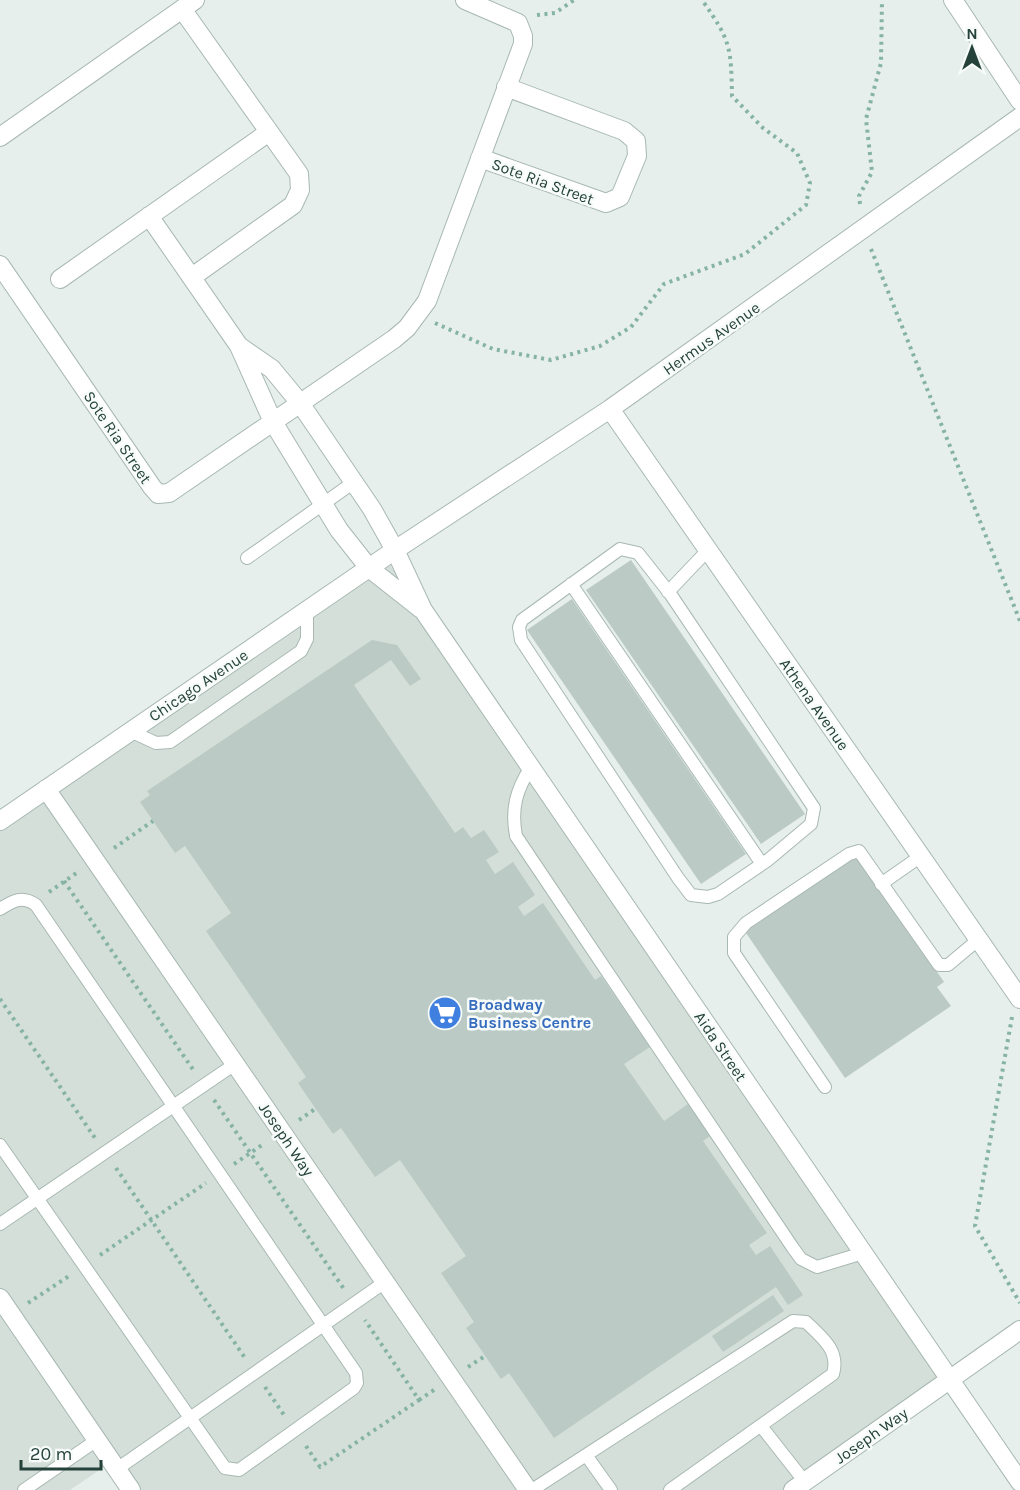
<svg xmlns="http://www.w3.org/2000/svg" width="1020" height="1490" viewBox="0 0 1020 1490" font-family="Karla,sans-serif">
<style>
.built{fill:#d4dfda}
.building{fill:#bbcac4}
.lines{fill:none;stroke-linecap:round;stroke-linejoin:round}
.lane-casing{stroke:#a8b8b2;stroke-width:14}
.street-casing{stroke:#a8b8b2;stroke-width:20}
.path{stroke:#86b3a5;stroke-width:4;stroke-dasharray:3 4.5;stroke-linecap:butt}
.lane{stroke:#fff;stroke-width:12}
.street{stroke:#fff;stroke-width:18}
.labels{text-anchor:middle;stroke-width:5;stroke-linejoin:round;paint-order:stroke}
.street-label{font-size:16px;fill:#24423a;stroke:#f7fbf9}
.shop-label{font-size:16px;font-weight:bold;fill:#366cbe;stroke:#f7fbf9;text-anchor:start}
</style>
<rect width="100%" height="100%" fill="#e6efeb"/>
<path class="built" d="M383,555L947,1379L790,1490H129L110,1463L70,1490H0V818Z"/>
<path class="building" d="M631,560L805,814L761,844L586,590Z
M572,599L746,854L701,884L527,630Z
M372,640L397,645L421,679L410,686L391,660L354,685L455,833L463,827L471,838L484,830L499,852L486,860L495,874L513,862L535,895L518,907L524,916L543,903L595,980L601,976L650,1047L624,1064L664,1121L688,1104L710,1136L703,1141L767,1233L749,1245L756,1255L770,1246L803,1295L788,1305L776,1287L554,1438L509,1373L501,1379L466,1328L474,1322L441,1273L466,1256L400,1160L375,1177L341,1128L333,1134L298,1083L306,1077L206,931L231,913L185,846L175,853L140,802L150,795L147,791Z
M856,853L944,982L937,987L951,1006L845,1078L744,930Z
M773,1295L784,1311L723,1352L712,1336Z"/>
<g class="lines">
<defs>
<path id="lane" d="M620,549L638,553L671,595L814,808L811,824L768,860L718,894L708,897L691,895L678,878L521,640L519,627L522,620Z
M247,558L354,482
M571,584L762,864
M668,592L708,550
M130,731L156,743L170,742L301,651L307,639V611
M531,767C516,790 511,809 516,836L793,1248L801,1259L817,1267L863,1253
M881,884L921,856
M0,909C13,901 22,895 36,905L356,1373L357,1383L354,1388L239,1470L225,1468L0,1145
M825,1087L734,953V937L746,923L849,854L859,851L939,965H948L979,939
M0,1224L235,1064
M761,1426L805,1482
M586,1455L611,1490
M117,1469L385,1282
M24,1490L97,1440
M532,1490L793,1321L806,1322C821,1337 840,1350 833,1374L670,1490"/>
<path id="street" d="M953,0L1020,101
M182,9L299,174L300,190L293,205L192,277
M0,137L195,0
M480,158L606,203L620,197L637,156L636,141L624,131L506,87
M149,216L239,346L273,422L339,530L369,568L421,609
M0,265L152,487L158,494L169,493L394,339L407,328L427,301L523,44V36L518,23L465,0
M60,279L269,132
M239,346L272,369L300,403L372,509L395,550L423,610L1020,1482
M610,409L1020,999
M46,789L528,1490
M0,821L395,550L610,409L1020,117
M0,1298L131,1490
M793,1490L1020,1330"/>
</defs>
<use href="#lane" class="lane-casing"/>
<use href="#street" class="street-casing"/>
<path class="path" d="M537,15L555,13L574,0
M860,204L859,196L872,172L866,119L881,63L882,0
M871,249L1020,621
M435,323L493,349L551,360L600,346L631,327L664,284L745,254L806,205L810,183L797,153L763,128L732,96C731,47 731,41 702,0
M114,848L153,821
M64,881L194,1071
M49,892L78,872
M0,999L95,1138
M1012,1017L975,1226L1020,1303
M214,1100L344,1289
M299,1120L315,1109
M234,1164L265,1143
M116,1168L245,1358
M100,1255L206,1183
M28,1303L69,1276
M468,1367L485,1356
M265,1387L284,1415
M419,1400L434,1390
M306,1446L320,1467L419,1400L365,1320"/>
<use href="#lane" class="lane"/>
<use href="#street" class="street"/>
</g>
<defs>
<symbol id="supermarket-disc" viewBox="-11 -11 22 22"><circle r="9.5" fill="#3f7fe0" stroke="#f7fbf9"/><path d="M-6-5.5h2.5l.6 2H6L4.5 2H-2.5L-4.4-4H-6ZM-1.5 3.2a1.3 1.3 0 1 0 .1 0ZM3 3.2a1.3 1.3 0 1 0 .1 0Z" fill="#fff"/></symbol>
</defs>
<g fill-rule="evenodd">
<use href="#supermarket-disc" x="426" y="994" width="38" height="38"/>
</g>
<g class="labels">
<g class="street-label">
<text transform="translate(543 181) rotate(20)" y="6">Sote Ria Street</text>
<text transform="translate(711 338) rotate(-35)" y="6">Hermus Avenue</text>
<text transform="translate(118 437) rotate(56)" y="6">Sote Ria Street</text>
<text transform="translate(198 685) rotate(-34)" y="6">Chicago Avenue</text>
<text transform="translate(815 704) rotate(55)" y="6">Athena Avenue</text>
<text transform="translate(721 1046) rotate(56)" y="6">Aida Street</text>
<text transform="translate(287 1139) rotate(56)" y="6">Joseph Way</text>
<text transform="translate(871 1435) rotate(-35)" y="6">Joseph Way</text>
</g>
<g class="shop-label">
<text x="468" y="1010">Broadway<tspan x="468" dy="18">Business Centre</tspan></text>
</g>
</g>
<g transform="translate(972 48)" stroke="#f7fbf9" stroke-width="4.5" paint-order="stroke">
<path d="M0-4.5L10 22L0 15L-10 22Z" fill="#24423a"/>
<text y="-9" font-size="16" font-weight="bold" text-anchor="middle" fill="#24423a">N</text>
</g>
<path d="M21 1460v9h80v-9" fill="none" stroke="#24423a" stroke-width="3"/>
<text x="30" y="1460" font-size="18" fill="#24423a" stroke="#f7fbf9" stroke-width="4.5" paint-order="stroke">20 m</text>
</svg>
